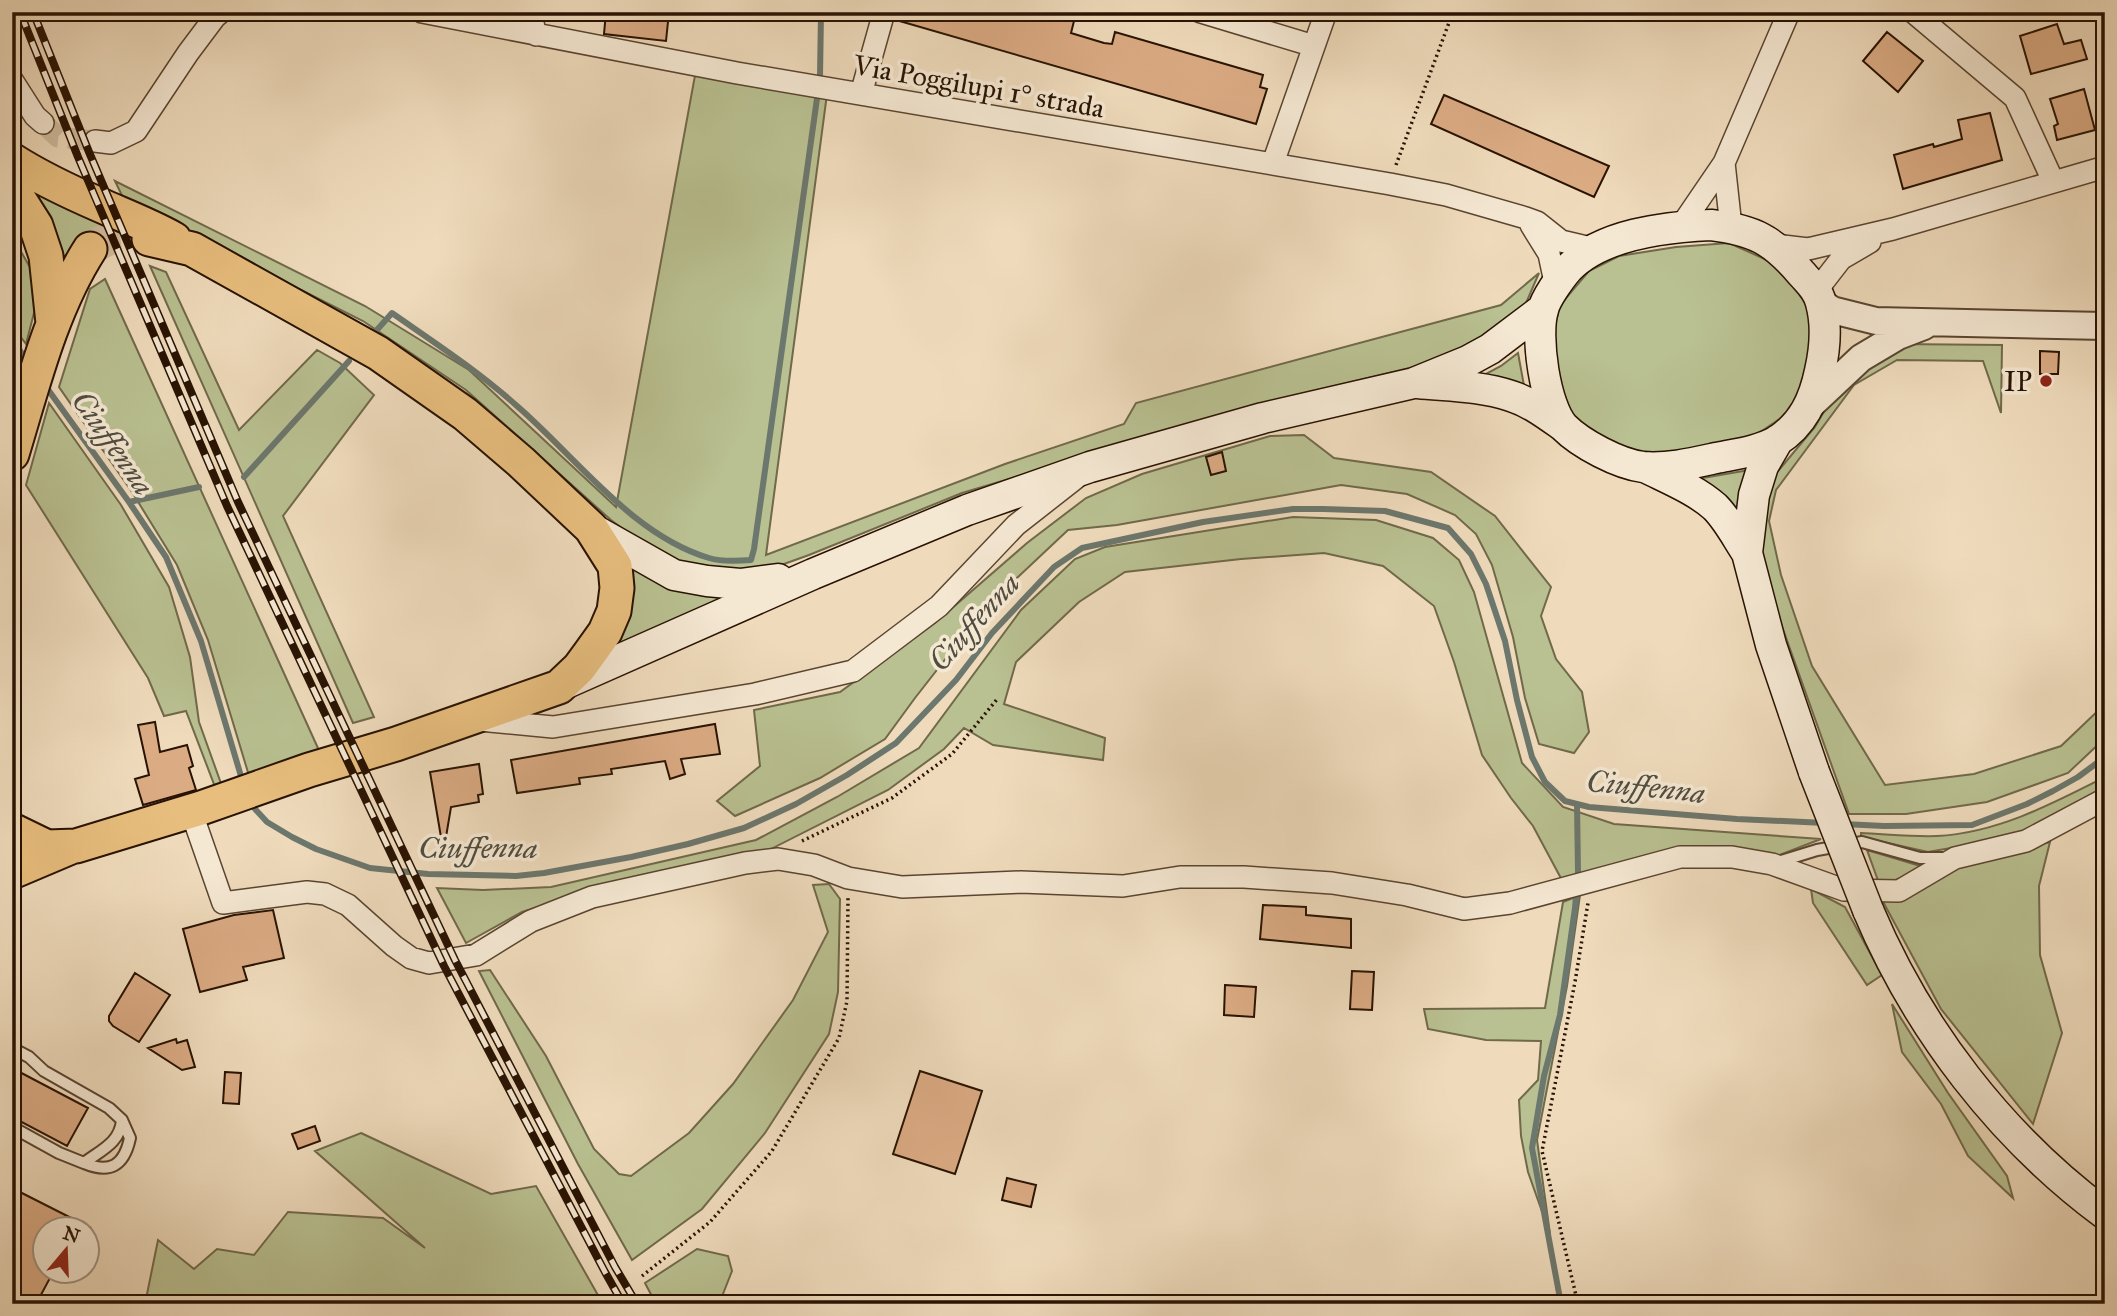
<svg xmlns="http://www.w3.org/2000/svg" width="2117" height="1316" viewBox="0 0 2117 1316" font-family="'IM FELL Great Primer',serif">
<style>
.green{fill:#b9c091;stroke:#70694a;stroke-width:2}
.lines{fill:none;stroke-linecap:round;stroke-linejoin:round}
.stream{stroke:#6c776d;stroke-width:6}
.building{fill:#dbab84;stroke:#281202;stroke-width:2}
.minor-tunnel{stroke:#d1bda0;stroke-width:21;stroke-dasharray:21 10;stroke-linecap:butt}
.primary-tunnel{stroke:#d1bda0;stroke-width:33;stroke-dasharray:33 17;stroke-linecap:butt}
.service-casing{stroke:#5a4430;stroke-width:14}
.minor-casing{stroke:#5a4430;stroke-width:24}
.tertiary-casing{stroke:#5a4430;stroke-width:30}
.secondary-casing{stroke:#281202;stroke-width:33}
.primary-casing{stroke:#281202;stroke-width:37}
.path{stroke:#281202;stroke-width:3.5;stroke-dasharray:2 3.5;stroke-linecap:butt}
.service{stroke:#f5e8d3;stroke-width:10}
.minor{stroke:#f5e8d3;stroke-width:21}
.tertiary{stroke:#f5e8d3;stroke-width:26}
.secondary{stroke:#f5e8d3;stroke-width:30}
.primary{stroke:#e8be7e;stroke-width:33}
.rail-casing{stroke:#281202;stroke-width:8}
.rail{stroke:#f5e8d3;stroke-width:5;stroke-dasharray:16;stroke-linecap:butt}
.secondary-bridge-casing{stroke:#281202;stroke-width:33;stroke-linecap:butt}
.secondary-bridge{stroke:#f5e8d3;stroke-width:30}
.poi-dot{fill:#8f2418;stroke:#f5e8d3;stroke-width:2.5}
.labels{text-anchor:middle;stroke-width:7;stroke-linejoin:round;paint-order:stroke}
.street-label{font-size:28px;fill:#281202;stroke:#f5e8d3}
.poi-label{font-size:28px;fill:#281202;stroke:#f5e8d3;text-anchor:end}
.water-label{font-size:30px;font-style:italic;fill:#504d40;stroke:#f5e8d3}
</style>
<rect width="100%" height="100%" fill="#efdbbc"/>
<filter id="stains"><feTurbulence type="fractalNoise" baseFrequency=".00286" numOctaves="4"/><feColorMatrix values="0 0 0 0 .2 0 0 0 0 .09 0 0 0 0 .02 0 0 0 .5 -.17"/></filter>
<radialGradient id="worn" r=".72"><stop offset=".6" stop-color="#630" stop-opacity="0"/><stop offset="1" stop-color="#630" stop-opacity=".3"/></radialGradient>
<path class="green" d="M696,70L827,94L766,555L1005,464L1124,424L1136,403L1501,305L1539,273L1523,310L1447,359L1257,405L962,493L809,555L770,569L695,570L650,549L611,520L466,390L363,321L228,253L126,204L115,181L365,306L469,370L616,507Z
M31,190L127,229L92,237L65,281Z
M12,236L31,269L35,309L26,344L12,325Z
M1729,243L1778,265L1803,293L1812,329L1809,365L1798,396L1787,414L1753,437L1645,457L1584,429L1564,408L1552,338L1560,305L1589,271L1619,256L1676,247Z
M150,266L166,272L239,430L317,350L340,363L374,395L283,516L374,717L353,723Z
M105,279L322,757L250,779L208,640L177,565L132,492L59,387L90,289Z
M1897,344L2002,345L2001,413L1983,361L1897,360L1854,385L1776,490L1769,521L1781,575L1812,666L1885,785L1974,774L2061,746L2105,704V738L2068,773L1987,802L1906,814H1849L1779,618L1754,543L1763,489L1815,427L1836,391Z
M1518,353L1525,391L1482,376L1501,366Z
M49,403L121,505L169,587L190,657L199,722L223,789L217,792L186,711L164,716L148,678L26,485Z
M1304,435L1334,458L1431,472L1495,516L1551,587L1541,616L1556,659L1582,692L1589,732L1574,753L1539,744L1525,698L1513,637L1492,565L1476,534L1455,515L1407,494L1341,485L1117,525L1068,530L1003,591L969,629L915,698L885,739L820,778L735,816L717,801L760,766L754,710L840,692L935,623L1027,543L1086,498L1142,474L1270,436Z
M1755,469L1738,525L1691,480Z
M1293,517L1376,520L1433,538L1459,560L1474,592L1522,763L1563,807L1614,824L1821,839L1774,857L1714,851L1563,882L1533,826L1511,798L1482,755L1454,662L1434,606L1383,566L1324,553L1241,559L1125,572L1079,602L1016,662L1004,704L1105,738L1103,760L993,745L964,728L944,749L888,790L761,854L654,873L522,912L466,943L437,888L483,890L551,887L756,840L837,797L919,748L1021,610L1075,559L1105,547Z
M632,564L747,596L605,660L633,587Z
M2105,777V790L2042,825L1991,841L1928,852L1861,837V833C1886,834 1912,837 1937,836C1997,833 2052,804 2105,777Z
M2050,842L2039,886L2040,955L2062,1033L2033,1124L1941,1009L1881,898L1956,863Z
M1867,850L1917,865L1929,867L1880,886Z
M829,884L840,899L838,992L829,1034L765,1133L702,1209L632,1260L578,1164L479,971L490,970L546,1056L594,1149L619,1174L631,1176L689,1133L733,1084L793,1000L828,932L813,885Z
M1811,889L1845,907L1882,975L1867,985L1813,903Z
M1580,895L1567,986L1537,1140L1550,1234L1528,1172L1521,1136L1519,1100L1538,1080L1541,1041L1486,1040L1428,1029L1424,1009L1545,1008L1563,902Z
M1892,1004L1948,1093L2007,1176L2013,1198L1968,1156L1941,1104L1902,1052Z
M361,1133L491,1194L536,1186L603,1304H145L158,1240L194,1269L217,1249L254,1255L288,1212L383,1218L425,1248L315,1151Z
M697,1249L728,1256L732,1271L719,1304H656L645,1283Z"/>
<g class="lines">
<path class="stream" d="M376,331L392,313C435,343 478,371 517,406C576,457 632,535 709,558C722,562 738,561 751,560L754,549L820,77L821,12
M12,339L29,364
M44,384L129,502L166,557L201,641L243,783
M244,477L349,361
M129,502L199,487
M250,799L255,809L267,822L292,837L316,849L370,868L428,874L516,876L544,873L631,857L688,844L744,828L796,804L847,775L896,743L956,680L992,633L1054,567L1082,548L1203,522L1293,509H1323L1385,511L1448,528L1471,554L1486,584L1505,641L1517,700L1532,757L1545,782L1565,801L1589,807L1737,819L1825,823
M1843,824L1884,826L1972,825L2027,804L2053,791L2078,777L2105,757
M1561,1304L1532,1148L1544,1076L1560,1015L1575,908L1578,872L1577,804"/>
</g>
<path class="building" d="M606,12H669L666,41L604,34Z
M897,12H1044L1074,21L1071,33L1104,43L1112,44L1115,32L1263,75L1260,87L1267,89L1256,124L896,20Z
M2057,24L2064,44L2081,40L2087,59L2031,74L2020,36Z
M1887,32L1923,61L1898,92L1863,61Z
M2084,89L2095,130L2057,140L2054,126L2058,124L2050,99Z
M1444,95L1609,166L1594,197L1431,124Z
M1990,113L2002,160L1903,189L1894,155L1933,144L1934,147L1962,139L1958,120Z
M2040,351L2059,352L2058,374H2040Z
M1222,452L1226,471L1211,475L1206,457Z
M155,722L160,752L187,745L193,766L189,768L196,790L143,805L135,779L149,775L138,725Z
M715,724L720,754L681,759L685,774L670,779L665,761L611,769L612,774L579,778L580,784L517,793L511,760Z
M479,764L483,794L478,795L479,802L451,807L445,843H442L430,772Z
M1263,905L1306,907V915L1351,919V948L1260,939Z
M273,910L284,958L243,967L247,980L200,992L183,929L234,915Z
M1352,971L1374,972L1372,1010L1350,1009Z
M135,973L170,995L139,1042L113,1026L109,1021V1016Z
M1225,985L1256,987L1254,1017L1224,1015Z
M176,1039L177,1043L187,1040L195,1067L182,1070L148,1048Z
M12,1068L88,1108L67,1146L12,1117Z
M920,1071L982,1091L955,1174L893,1154Z
M225,1072L241,1073L239,1104L223,1103Z
M315,1126L320,1141L298,1149L292,1134Z
M1007,1178L1036,1185L1031,1207L1002,1200Z
M12,1188L91,1228H46V1276L50,1278L36,1304H12Z"/>
<g class="lines">
<path class="minor-tunnel" d="M43,123L58,137L95,141"/>
<path class="primary-tunnel" d="M90,249C115,234 121,233 149,239"/>
<defs>
<path id="service" d="M1775,863L1817,850L1862,842L1920,858H1946
M12,1048L29,1057L44,1071L109,1108L122,1120L130,1138C124,1166 110,1174 84,1163
M12,1127L59,1153L84,1163C101,1150 120,1143 122,1120"/>
<path id="minor" d="M422,12L737,73L1390,184L1446,195L1526,218L1537,222L1561,241L1595,249
M530,12L536,35
M1201,12L1314,46
M1913,12L2015,98L2053,181
M12,80L35,116L43,123
M861,94L884,12
M95,141L111,143L136,131L188,53L215,17L221,12
M1273,163L1326,12
M1724,163L1731,227
M1531,225L1549,254L1556,287
M1681,226L1724,163L1789,12
M1775,245L1808,249L1893,229L2105,167
M1817,290L1841,259L1870,242
M479,720L553,727L755,694L853,671L939,606L1016,525L1076,478
M191,811L223,903L307,892L325,894L348,905L394,946L411,958L429,963L476,955L531,921L592,897L745,863L778,859L814,865L848,878L902,887L1021,882L1123,886L1180,877H1244L1332,883L1407,895L1464,909L1510,903L1680,857H1732L1772,864L1844,890L1899,891L1955,858L2026,841L2105,799"/>
<path id="tertiary" d="M1822,303L1832,310L1876,321L2105,326
M1812,404L1861,358L1898,336L1924,326"/>
<path id="secondary" d="M1711,225C1754,230 1773,240 1801,273C1809,282 1818,290 1821,303C1827,325 1825,349 1820,371C1814,400 1803,424 1777,441C1760,451 1736,454 1716,458C1693,463 1668,469 1643,467C1619,464 1581,444 1564,427C1545,407 1535,335 1543,310C1545,299 1561,277 1568,269C1601,234 1665,227 1711,225Z
M1418,383C1449,386 1481,386 1511,396C1530,402 1546,414 1563,426
M1778,440L1763,466L1754,495L1747,553L1771,645L1814,772
M1647,468C1669,479 1696,490 1715,507C1728,520 1737,538 1747,553
M591,528L674,575L707,581L740,584L778,579
M562,685L813,574L967,510L1090,467L1263,418L1414,383L1468,361L1490,349L1543,309
M1868,910C1918,1029 2001,1137 2105,1214"/>
<path id="primary" d="M12,160C40,178 70,192 100,205C125,216 151,226 174,239
M12,188L36,226L46,256L53,323
M12,454C33,385 51,310 90,249
M12,830L47,847L76,846L201,808L309,770L396,744L559,687L579,668L590,653L605,632L614,611L617,588L615,566L591,528L521,462L465,414L378,353L192,249L149,239
M12,872L71,847"/>
</defs>
<use href="#service" class="service-casing"/>
<use href="#minor" class="minor-casing"/>
<use href="#tertiary" class="tertiary-casing"/>
<use href="#secondary" class="secondary-casing"/>
<use href="#primary" class="primary-casing"/>
<path class="path" d="M1675,12L1694,21L1698,12
M1396,165L1453,12
M802,841L892,798L952,754L998,698
M642,1276L710,1222L772,1151L839,1038L847,1001L848,898
M1578,1304L1542,1151L1575,982L1588,903"/>
<use href="#service" class="service"/>
<use href="#minor" class="minor"/>
<use href="#tertiary" class="tertiary"/>
<use href="#secondary" class="secondary"/>
<use href="#primary" class="primary"/>
<defs>
<path id="rail" d="M20,12L78,157L227,506L444,966L605,1272L623,1304
M33,12L89,152L238,502L455,960L615,1267L637,1304"/>
</defs>
<use href="#rail" class="rail-casing"/>
<use href="#rail" class="rail"/>
<defs>
<path id="secondary-bridge" d="M1814,772L1868,910"/>
</defs>
<use href="#secondary-bridge" class="secondary-bridge-casing"/>
<use href="#secondary-bridge" class="secondary-bridge"/>
</g>
<circle class="poi-dot" cx="2046" cy="381" r="7"/>
<g class="labels">
<g class="street-label">
<text transform="translate(979 86) rotate(10)" y="10">Via Poggilupi 1° strada</text>
</g>
<g class="poi-label">
<text x="2032" y="391">IP</text>
</g>
<g class="water-label">
<text transform="translate(113 443) rotate(55)" y="10">Ciuffenna</text>
<text transform="translate(974 622) rotate(-48)" y="10">Ciuffenna</text>
<text transform="translate(1646 787) rotate(6)" y="10">Ciuffenna</text>
<text x="478" y="858">Ciuffenna</text>
</g>
</g>
<rect width="2117" height="1316" fill="none" stroke="#efdbbc" stroke-width="42"/>
<rect x="14" y="14" width="2089" height="1288" fill="none" stroke="#281202" stroke-width="3.5"/>
<rect x="21" y="21" width="2075" height="1274" fill="none" stroke="#281202" stroke-width="2"/>
<g transform="translate(66 1250) rotate(19)"><circle r="33" fill="#f5e8d3" stroke="#a3927f" stroke-width="2"/>
<path d="M0-5L12 26L0 18L-12 26Z" fill="#8f2418"/>
<text y="-10" font-size="19" font-weight="bold" text-anchor="middle" fill="#281202">N</text>
</g>
<rect width="100%" height="100%" filter="url(#stains)"/>
<rect width="100%" height="100%" fill="url(#worn)"/>
</svg>
